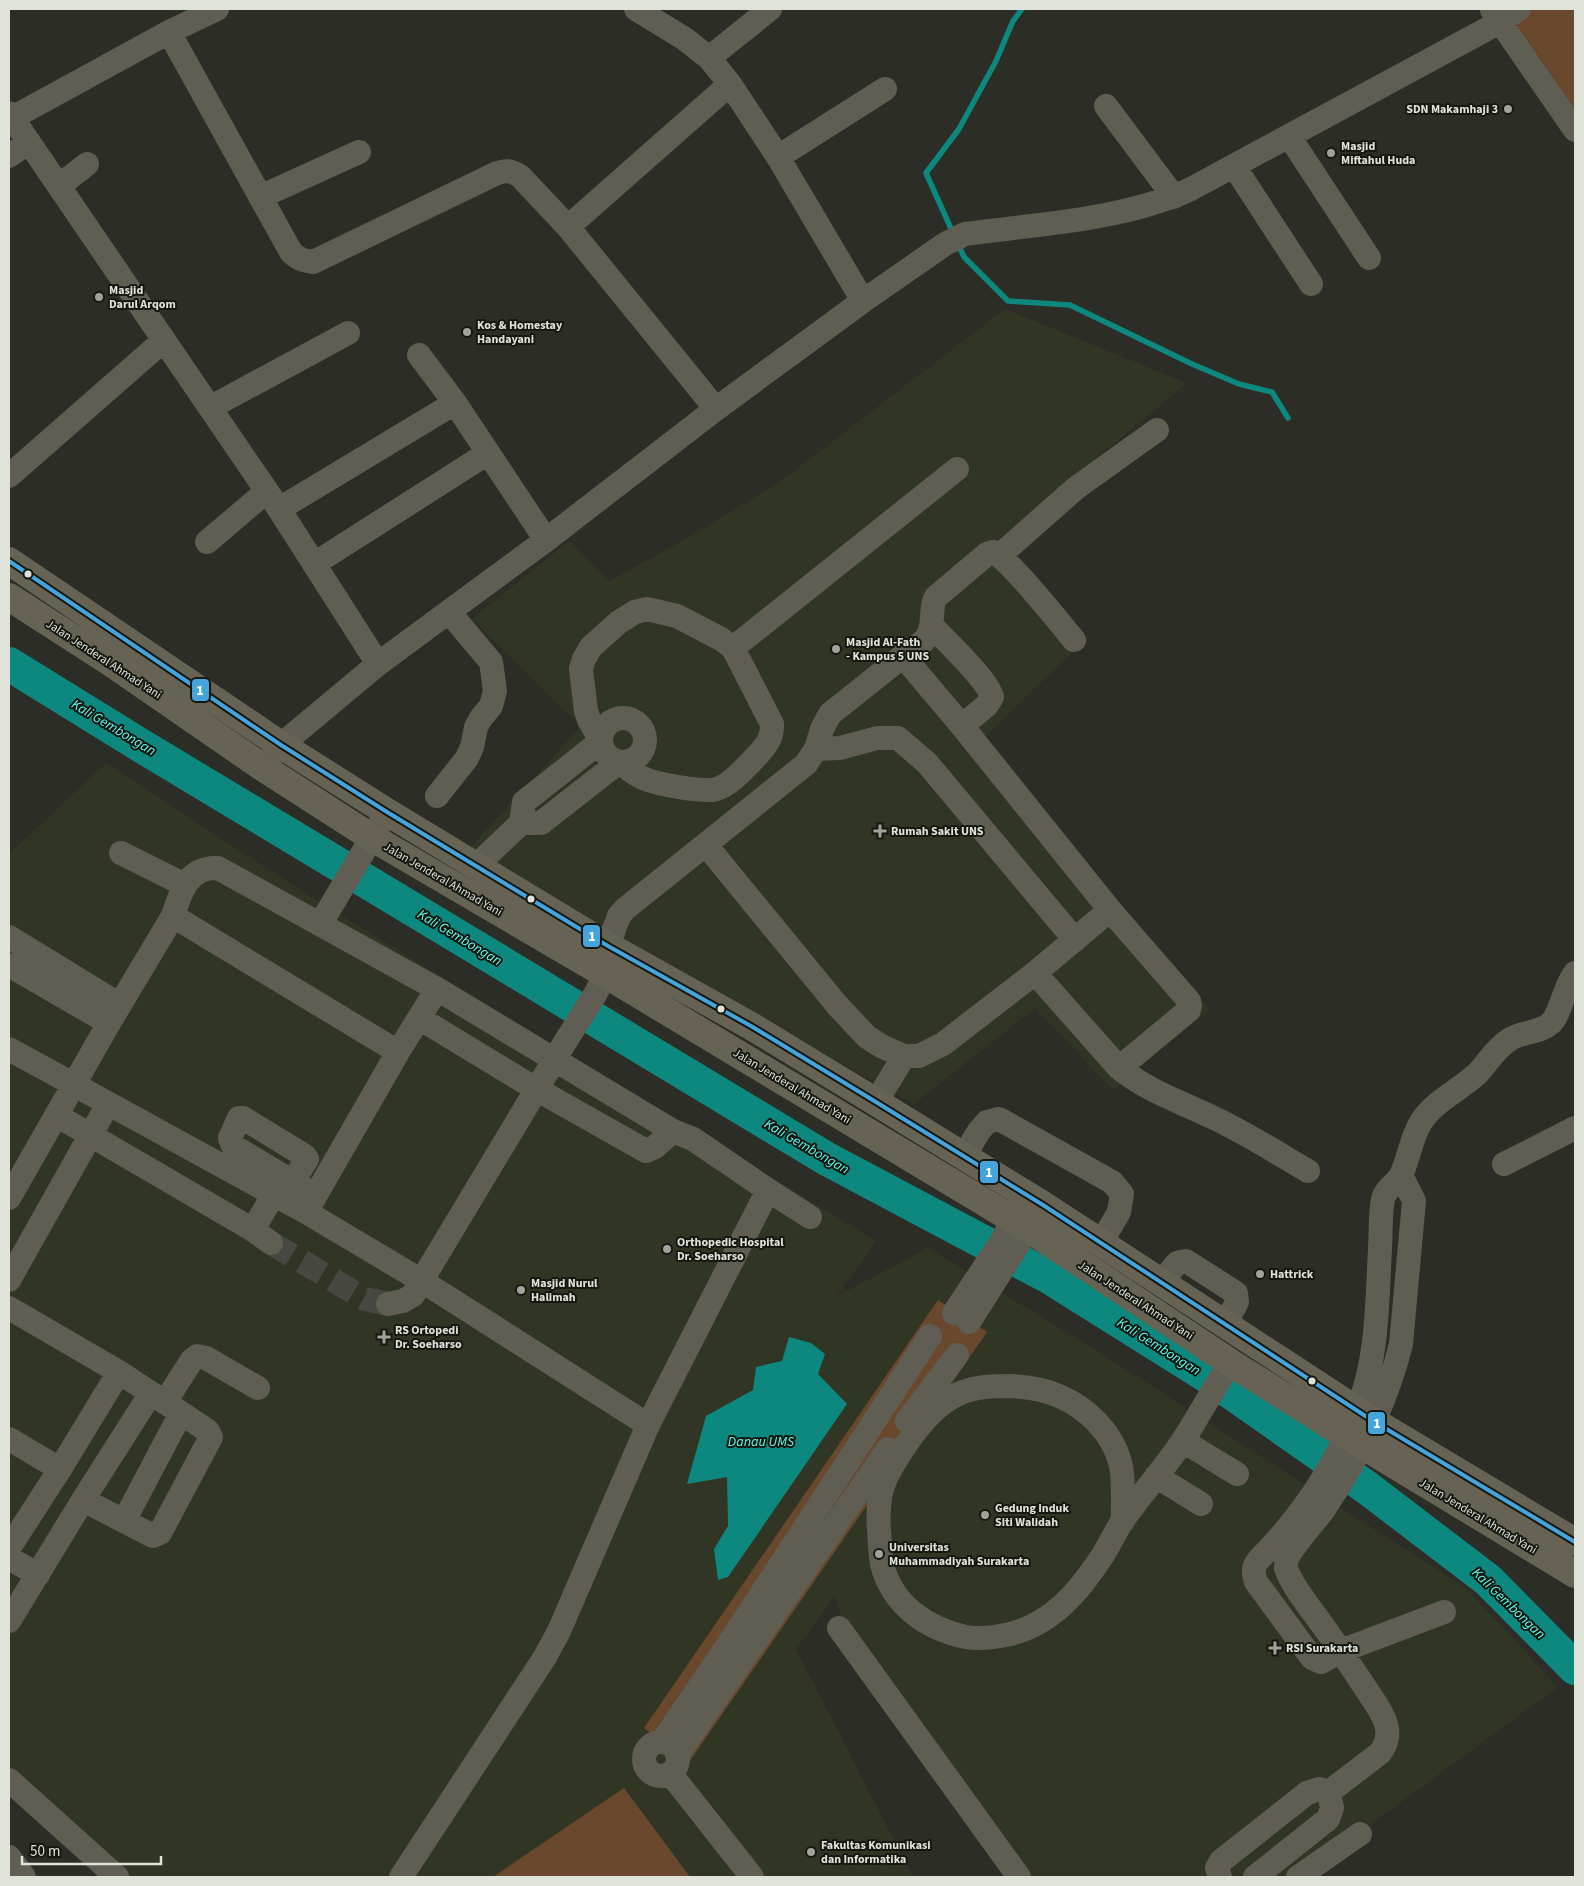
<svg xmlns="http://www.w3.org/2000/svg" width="1584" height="1886" viewBox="0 0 1584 1886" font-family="'Source Sans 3',sans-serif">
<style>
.built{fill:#303623}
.green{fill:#6a482e}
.water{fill:#0d887e}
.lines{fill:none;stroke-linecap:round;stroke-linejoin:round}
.stream{stroke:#0d887e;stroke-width:5.5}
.river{stroke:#0d887e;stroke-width:34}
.minor-tunnel{stroke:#464841;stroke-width:24;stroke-dasharray:24 12;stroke-linecap:butt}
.minor{stroke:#605d53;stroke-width:24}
.highway{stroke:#666254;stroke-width:28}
.bus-1-casing{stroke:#151711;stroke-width:8}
.bus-1{stroke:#45a4dc;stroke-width:4}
.poi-dot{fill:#a1a39b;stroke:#151711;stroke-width:2}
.bus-dot{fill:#e0e3da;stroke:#151711;stroke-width:2}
.labels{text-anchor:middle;stroke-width:4;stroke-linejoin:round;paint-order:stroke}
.poi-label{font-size:12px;font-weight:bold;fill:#e0e3da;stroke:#151711;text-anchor:start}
.street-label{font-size:12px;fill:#e0e3da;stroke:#151711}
.water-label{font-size:14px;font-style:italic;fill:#5ffbec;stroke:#151711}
.line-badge{stroke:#151711;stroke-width:2}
.badge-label{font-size:14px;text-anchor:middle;font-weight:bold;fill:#fff}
</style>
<rect width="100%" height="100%" fill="#2b2d26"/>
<path class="built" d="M1005,309L1187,383L993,544L1078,647L983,738L1209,1010L1113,1090L1035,1008L914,1104L465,853L581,726L472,619L569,541L609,581L686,539L777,484Z
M106,763L308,895L876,1241L837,1296L928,1248L1099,1352L1467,1589L1558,1687L1396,1806L1292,1877H1026L843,1625L835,1596L796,1649L913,1877H111L9,1791V854Z"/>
<path class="green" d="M1506,9H1575V109Z
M938,1300L987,1332L689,1762L644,1728Z
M624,1788L690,1877H493Z"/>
<path class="water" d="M789,1337L811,1343L825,1354L818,1374L847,1404L728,1577L718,1580L714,1549L728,1526L727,1477L687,1484L706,1416L753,1390L756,1367L782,1361Z"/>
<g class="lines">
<path class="stream" d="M953,233L926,173L959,129L996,61L1013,21L1022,9
M958,244L964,257L1008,301L1070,305L1192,364L1239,384L1272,392L1288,418"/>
<path class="river" d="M9,664L140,745L827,1159L1051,1278L1212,1379L1366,1487L1488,1580L1575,1668"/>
<path class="minor-tunnel" d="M271,1243L365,1299L388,1304"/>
<path class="minor" d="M636,9L685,39L709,58L730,84L778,157L863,301
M1492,10L1575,130
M169,32L291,252C298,259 304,261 313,262L495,174C505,170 510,170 520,176L568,227L716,409
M709,58L770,9
M1106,106L1174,197
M9,113L279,509L378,664
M12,118L169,32L217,9
M1289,136L1369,258
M9,156L29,142
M778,157L885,89
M1234,166L1311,284
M59,186L87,164
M260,197L359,152
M568,227L730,84
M419,355L455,403L546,540
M211,407L348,333
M9,476L163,341
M279,509L455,403
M207,542L267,491
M999,556L1076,488L1157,430
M314,564L488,453
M932,626C946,641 988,680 992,697L987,705L962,726
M733,648L957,469
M903,656C921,644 932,639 932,616C933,609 932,603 936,597L987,554L993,552C1008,558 1060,623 1074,640
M601 740a22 22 0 1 1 44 0a22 22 0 1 1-44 0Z
M816,749L840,748L877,738H898L927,763L1075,940
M270,758L281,745L378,664L546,540L716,409L863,301L945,244L965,234C1038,224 1121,220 1189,190L1500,22L1519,9
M437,796L467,758L472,747L476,727L481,718L491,706L495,691L491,662L449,612
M706,845L837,1005L867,1037L883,1047L904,1056H919L943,1044L1035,973L1110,910
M121,853L185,885
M477,865L521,823L524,802L601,741L589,720L586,711L581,669L584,659L591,647L619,622L635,612L647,609L677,616L721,639L733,648L772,724C773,740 763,749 753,760C742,771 731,784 717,789C704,793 657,784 645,779C635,775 627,768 619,762L541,823H521
M173,916C180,893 188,866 218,868L437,989
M321,923L387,812
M9,937L120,1005
M9,965L109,1023L9,1198
M1035,973L1119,1068C1148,1091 1181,1102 1214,1118C1246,1133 1277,1153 1308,1171
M419,1018L536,1089L646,1151L655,1147L673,1131
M109,1023L173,916L398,1052
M9,1049L306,1212L422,1281L648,1425
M876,1102L904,1056
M56,1115L253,1230L271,1243
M964,1156L979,1131L987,1122L999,1119L1112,1182L1122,1194L1119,1212L1101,1243
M1504,1164L1575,1128
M293,1181L307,1159L305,1156L243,1118H239L230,1138L233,1146L315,1195
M768,1190L810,1217
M306,1212L398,1052L437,989L673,1131L693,1139L768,1190L648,1425L559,1631L545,1657L401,1877
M253,1230L273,1195
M9,1280L108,1104
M1161,1283L1177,1263L1186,1261L1236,1293L1237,1302L1225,1325
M388,1304L403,1301L413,1295L562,1047L596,993L605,974L608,946L619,916L625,909L806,764L816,749L822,729L830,714L903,656L962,726L1110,910L1189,1001L1190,1005L1189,1010L1119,1068
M9,1308L119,1372L181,1413L124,1521L83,1500
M954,1313L1001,1242L1022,1203
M969,1322L1038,1213
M165,1402L192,1360L197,1356L206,1358L258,1388
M907,1421L957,1355
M9,1439L60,1469
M1183,1441L1237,1474
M1156,1476L1201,1504
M124,1521L153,1536L160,1533L211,1437L208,1431L181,1413
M1123,1521C1122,1502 1125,1480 1120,1462C1112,1432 1087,1408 1059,1396C1044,1389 1028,1387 1011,1386C995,1386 979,1386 963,1392C942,1400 925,1418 912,1436C903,1449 893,1463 886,1478C878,1494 878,1513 879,1530C880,1541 880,1553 882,1564C892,1605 927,1629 966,1637C980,1640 996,1637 1010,1634C1051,1624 1078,1593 1101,1558C1109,1546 1115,1532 1123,1520C1142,1493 1164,1469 1182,1442C1199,1416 1213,1388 1231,1363
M9,1548L60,1469L119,1372
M9,1558L38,1575
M1444,1612L1341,1651L1321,1662L1312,1658L1256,1582C1250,1565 1257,1562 1268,1550C1304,1512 1338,1461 1357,1411C1378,1359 1377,1303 1380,1248C1381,1232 1380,1214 1383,1199C1385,1189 1397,1183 1401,1175C1409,1158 1411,1138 1421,1122C1434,1101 1460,1090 1478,1073C1488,1062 1496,1048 1509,1040C1521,1031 1539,1034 1551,1023C1561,1013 1564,987 1575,973
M9,1621L83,1500L151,1393
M839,1628L1019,1877
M662,1742L728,1645L930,1336
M644 1759a17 17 0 1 1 34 0a17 17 0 1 1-34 0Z
M677,1755L888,1449
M670,1773L752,1877
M9,1780L117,1877
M1329,1792L1380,1753C1393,1736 1387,1721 1376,1704C1358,1677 1340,1649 1321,1623C1311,1609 1290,1583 1286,1568C1283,1555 1316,1521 1324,1509C1358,1459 1387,1402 1401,1344L1414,1201L1401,1175
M9,1857L24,1877
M1220,1877L1217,1868L1221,1861L1307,1793L1319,1789L1329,1792L1332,1808L1328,1819L1255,1877
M1298,1877L1360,1834"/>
<path class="highway" d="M9,561L281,745L387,812L608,946L751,1026L876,1102L1043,1205L1373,1421L1575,1542
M9,597L110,662L262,767L371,837L605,974L1029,1229L1231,1363L1347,1436L1575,1574"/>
<defs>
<path id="bus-1" d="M9,561L281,745L387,812L608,946L751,1026L876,1102L1043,1205L1373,1421L1575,1542"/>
</defs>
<use href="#bus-1" class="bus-1-casing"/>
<use href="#bus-1" class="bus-1"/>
</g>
<g class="poi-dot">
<circle cx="1508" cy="109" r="5"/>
<circle cx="1331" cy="153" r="5"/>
<circle cx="99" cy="297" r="5"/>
<circle cx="467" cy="332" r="5"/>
<circle cx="836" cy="649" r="5"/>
<path d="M877.5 823.5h5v5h5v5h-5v5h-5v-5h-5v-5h5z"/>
<circle cx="667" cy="1249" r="5"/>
<circle cx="1260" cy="1274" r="5"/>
<circle cx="521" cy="1290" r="5"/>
<path d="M381.5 1329.5h5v5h5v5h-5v5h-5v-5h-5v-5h5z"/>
<circle cx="985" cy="1515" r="5"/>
<circle cx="879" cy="1554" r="5"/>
<path d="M1272.5 1640.5h5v5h5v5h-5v5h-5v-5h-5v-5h5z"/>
<circle cx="811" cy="1852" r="5"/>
</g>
<g class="bus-dot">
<circle cx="28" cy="574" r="4.5"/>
<circle cx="531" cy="899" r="4.5"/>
<circle cx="721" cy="1009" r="4.5"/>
<circle cx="1312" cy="1381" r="4.5"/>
</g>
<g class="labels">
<g class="poi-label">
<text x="1498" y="113" text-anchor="end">SDN Makamhaji 3</text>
<text x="1341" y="150">Masjid<tspan x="1341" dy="14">Miftahul Huda</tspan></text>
<text x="109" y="294">Masjid<tspan x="109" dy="14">Darul Arqom</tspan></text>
<text x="477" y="329">Kos &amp; Homestay<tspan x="477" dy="14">Handayani</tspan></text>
<text x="846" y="646">Masjid Al-Fath<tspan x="846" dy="14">- Kampus 5 UNS</tspan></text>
<text x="891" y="835">Rumah Sakit UNS</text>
<text x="677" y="1246">Orthopedic Hospital<tspan x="677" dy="14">Dr. Soeharso</tspan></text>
<text x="1270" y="1278">Hattrick</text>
<text x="531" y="1287">Masjid Nurul<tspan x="531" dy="14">Halimah</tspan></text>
<text x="395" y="1334">RS Ortopedi<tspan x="395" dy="14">Dr. Soeharso</tspan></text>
<text x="995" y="1512">Gedung Induk<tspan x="995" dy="14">Siti Walidah</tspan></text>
<text x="889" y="1551">Universitas<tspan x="889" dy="14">Muhammadiyah Surakarta</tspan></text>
<text x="1286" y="1652">RSI Surakarta</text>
<text x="821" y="1849">Fakultas Komunikasi<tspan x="821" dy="14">dan Informatika</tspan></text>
</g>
<g class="street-label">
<text transform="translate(104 659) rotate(33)" y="4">Jalan Jenderal Ahmad Yani</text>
<text transform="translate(443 879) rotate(30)" y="4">Jalan Jenderal Ahmad Yani</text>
<text transform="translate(792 1086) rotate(31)" y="4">Jalan Jenderal Ahmad Yani</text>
<text transform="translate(1136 1300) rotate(33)" y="4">Jalan Jenderal Ahmad Yani</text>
<text transform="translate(1478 1516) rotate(31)" y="4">Jalan Jenderal Ahmad Yani</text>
</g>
<g class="water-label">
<text transform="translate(114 727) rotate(31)" y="5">Kali Gembongan</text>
<text transform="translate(460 937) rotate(31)" y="5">Kali Gembongan</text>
<text transform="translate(807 1146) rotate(30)" y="5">Kali Gembongan</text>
<text transform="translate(1159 1346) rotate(32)" y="5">Kali Gembongan</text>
<text x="761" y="1446">Danau UMS</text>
<text transform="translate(1509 1603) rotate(44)" y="5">Kali Gembongan</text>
</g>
</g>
<g class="line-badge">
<rect x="191" y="678" width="19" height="24" rx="5" fill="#45a4dc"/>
<rect x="582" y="924" width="19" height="24" rx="5" fill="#45a4dc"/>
<rect x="979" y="1160" width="20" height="24" rx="5" fill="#45a4dc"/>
<rect x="1367" y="1411" width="19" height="24" rx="5" fill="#45a4dc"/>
</g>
<g class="badge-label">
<text x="200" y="695">1</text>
<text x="592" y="941">1</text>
<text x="989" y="1177">1</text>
<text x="1377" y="1428">1</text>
</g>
<rect width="1584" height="1886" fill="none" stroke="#e0e3da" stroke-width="20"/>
<path d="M22 1856v8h139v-8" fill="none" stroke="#e0e3da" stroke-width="2.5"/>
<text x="30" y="1856" font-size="15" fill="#e0e3da" stroke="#151711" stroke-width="4" paint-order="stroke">50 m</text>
</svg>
